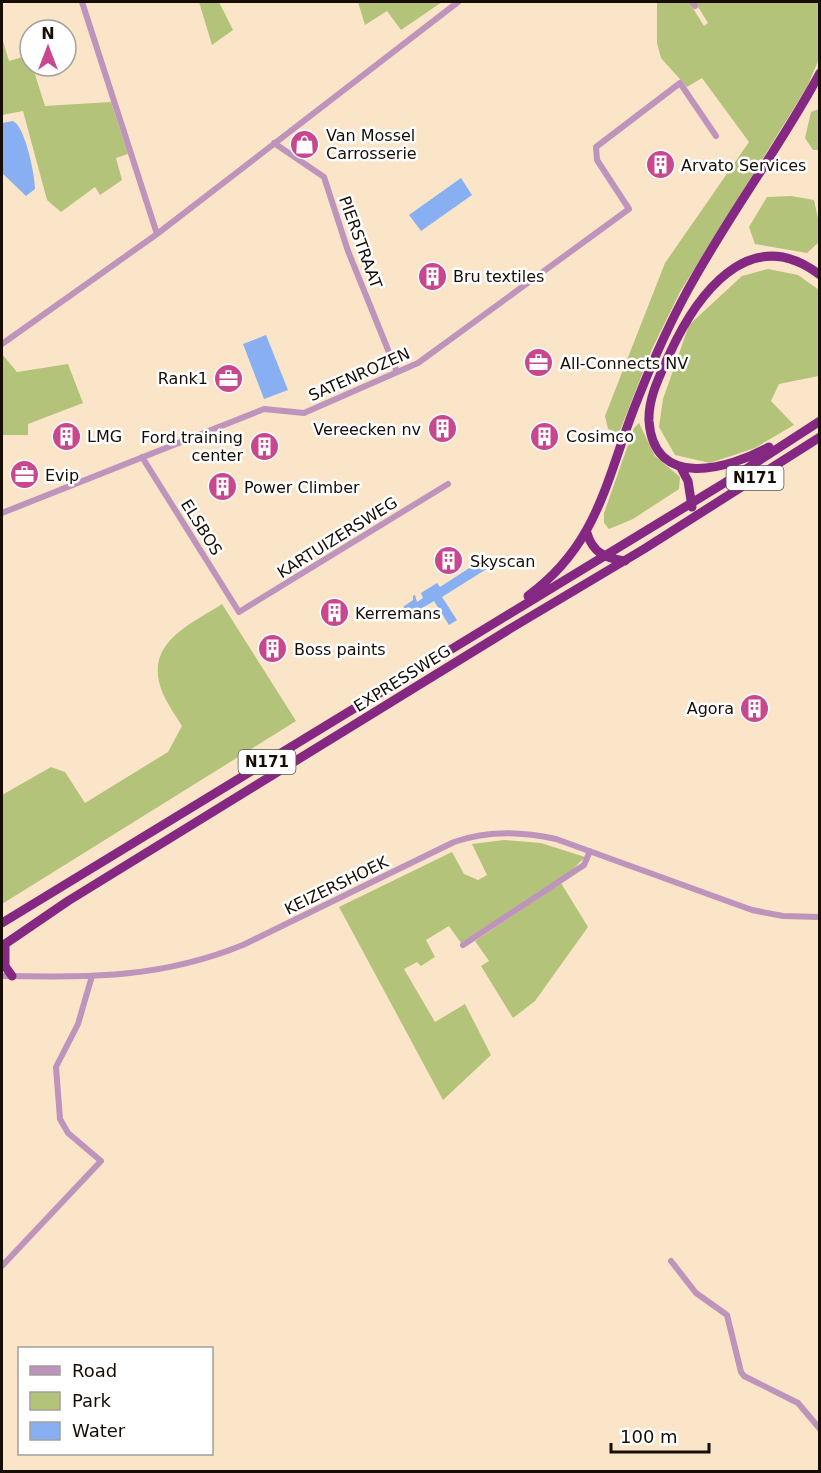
<svg xmlns="http://www.w3.org/2000/svg" width="821" height="1473" viewBox="0 0 821 1473" font-family="'DejaVu Sans',sans-serif">
<style>
.green{fill:#b3c379}
.water{fill:#87aff2}
.lines{fill:none;stroke-linecap:round;stroke-linejoin:round}
.minor{stroke:#be93bc;stroke-width:6}
.highway{stroke:#852884;stroke-width:9}
.labels{text-anchor:middle;stroke-width:5;stroke-linejoin:round;paint-order:stroke}
.shield{fill:#fff;stroke:#5c5650;stroke-width:1.5}
.shield-label{font-size:15px;font-weight:bold;fill:#160e05}
.poi-label{font-size:16px;fill:#160e05;stroke:#fff;text-anchor:start}
.street-label{font-size:16px;fill:#160e05;stroke:#fff}
</style>
<rect width="100%" height="100%" fill="#fbe5c8"/>
<path class="green" d="M199,2H219L233,30L212,45Z
M358,2H442L401,30L387,11L365,25Z
M657,2H689L704,26L708,23L695,2H819V59L807,87L680,292L652,349L619,433L608,429L605,416L665,263L749,142L702,78L687,87L661,58L657,43Z
M2,38L9,61L30,55V66H39L33,68L45,106L111,102L128,154L116,158L122,180L100,195L95,187L61,212L47,200L23,111L2,115Z
M819,109V150H813L805,138L811,112Z
M791,196L814,200L819,223V242L807,253L755,244L749,227L767,197Z
M768,269L798,275L819,290V376L779,384L771,401L794,425L755,448L710,463L675,455L659,427L663,399L689,325L742,276Z
M2,354L17,372L68,364L83,403L28,424V435H2Z
M639,423L655,456L680,477L679,489L633,519L609,529L604,523V513L634,428Z
M222,604L296,721L2,904V795L51,767L65,772L85,803L168,752L182,726C176,716 168,705 163,694C142,644 188,626 222,604Z
M504,840L541,843L585,857L571,871L461,943L449,926L426,940L435,957L421,966L417,962L404,969L435,1022L465,1004L491,1055L443,1100L339,907L452,852L464,874L478,880L487,875L472,844Z
M561,883L588,927L535,1001L513,1018L481,966L489,961L475,941Z"/>
<path class="water" d="M13,121C25,126 35,175 35,189L26,196L2,173V123Z
M461,178L472,195L421,231L409,215Z
M266,335L288,390L264,399L243,344Z
M488,556L493,565L442,597L457,620L449,625L434,601L405,618L403,607L413,600V596L415,595L417,602L423,598L421,593L437,583L440,587Z"/>
<g class="lines">
<path class="minor" d="M82,2L157,234
M692,2L695,6
M274,143L324,177L348,251L397,372
M2,344L157,234L458,2
M142,457L239,612L448,484
M2,513L264,409L304,413L418,363L629,209L597,160L596,147L680,83L716,136
M463,945L584,865L590,851
M2,976C90,977 159,979 243,945L454,842C488,830 521,831 556,839L752,910L783,916L820,917
M671,1261L696,1293L727,1315L741,1372L744,1376L798,1403L820,1429
M2,1266L101,1161L68,1133L60,1119L56,1067L78,1024L92,976"/>
<path class="highway" d="M769,447C729,469 654,491 649,421C648,398 660,375 669,355C695,298 748,220 820,275
M680,466L688,481L692,507
M587,533C593,553 605,558 625,561
M528,596C596,546 605,485 633,411C648,372 664,335 683,299C724,221 778,151 820,73
M2,923L726,482L820,421
M5,945V966L12,976
M2,946L68,901L513,627L644,549L820,437"/>
</g>
<defs>
<symbol id="shop-disc" viewBox="-11 -11 22 22"><circle r="9.5" fill="#c9478e" stroke="#fff"/><path d="M-5-2.5h2.3a2.7 3.5 0 0 1 5.4 0H5L5.5 6h-11ZM-1.5-2.5h3a1.5 2.3 0 0 0-3 0Z" fill="#fff"/></symbol>
<symbol id="building-disc" viewBox="-11 -11 22 22"><circle r="9.5" fill="#c9478e" stroke="#fff"/><path d="M-4-6H4V6H1V3H-1V6H-4ZM-2.5-4.3h1.7v1.8h-1.7ZM.8-4.3h1.7v1.8H.8ZM-2.5-1h1.7V.8h-1.7ZM.8-1h1.7V.8H.8Z" fill="#fff"/></symbol>
<symbol id="office-disc" viewBox="-11 -11 22 22"><circle r="9.5" fill="#c9478e" stroke="#fff"/><path d="M-6-3h4V-5.5h4V-3h4V5H-6ZM-1-4.5V-3h2v-1.5ZM-6 0V1H6V0Z" fill="#fff"/></symbol>
</defs>
<g fill-rule="evenodd">
<use href="#shop-disc" x="288" y="128" width="33" height="33"/>
<use href="#building-disc" x="644" y="148" width="33" height="33"/>
<use href="#building-disc" x="416" y="260" width="33" height="33"/>
<use href="#office-disc" x="522" y="346" width="33" height="33"/>
<use href="#office-disc" x="212" y="362" width="33" height="33"/>
<use href="#building-disc" x="426" y="412" width="33" height="33"/>
<use href="#building-disc" x="50" y="420" width="33" height="33"/>
<use href="#building-disc" x="528" y="420" width="33" height="33"/>
<use href="#building-disc" x="248" y="430" width="33" height="33"/>
<use href="#office-disc" x="8" y="458" width="33" height="33"/>
<use href="#building-disc" x="206" y="470" width="33" height="33"/>
<use href="#building-disc" x="432" y="544" width="33" height="33"/>
<use href="#building-disc" x="318" y="596" width="33" height="33"/>
<use href="#building-disc" x="256" y="632" width="33" height="33"/>
<use href="#building-disc" x="738" y="692" width="33" height="33"/>
</g>
<g class="labels">
<g class="shield">
<rect x="726.5" y="466" width="57" height="24" rx="4.5"/>
<rect x="238.5" y="750" width="57" height="24" rx="4.5"/>
</g>
<g class="shield-label">
<text x="755" y="483">N171</text>
<text x="267" y="767">N171</text>
</g>
<g class="poi-label">
<text x="326" y="141">Van Mossel<tspan x="326" dy="18">Carrosserie</tspan></text>
<text x="681" y="171">Arvato Services</text>
<text x="453" y="282">Bru textiles</text>
<text x="560" y="369">All-Connects NV</text>
<text x="208" y="384" text-anchor="end">Rank1</text>
<text x="421" y="435" text-anchor="end">Vereecken nv</text>
<text x="87" y="442">LMG</text>
<text x="566" y="442">Cosimco</text>
<text x="243" y="443" text-anchor="end">Ford training<tspan x="243" dy="18">center</tspan></text>
<text x="45" y="481">Evip</text>
<text x="244" y="493">Power Climber</text>
<text x="470" y="567">Skyscan</text>
<text x="355" y="619">Kerremans</text>
<text x="294" y="655">Boss paints</text>
<text x="734" y="714" text-anchor="end">Agora</text>
</g>
<g class="street-label">
<text transform="translate(361 242) rotate(70)" y="6">PIERSTRAAT</text>
<text transform="translate(359 374) rotate(-24)" y="6">SATENROZEN</text>
<text transform="translate(202 527) rotate(58)" y="6">ELSBOS</text>
<text transform="translate(337 537) rotate(-32)" y="6">KARTUIZERSWEG</text>
<text transform="translate(402 678) rotate(-32)" y="6">EXPRESSWEG</text>
<text transform="translate(336 885) rotate(-26)" y="6">KEIZERSHOEK</text>
</g>
</g>
<rect width="821" height="1473" fill="none" stroke="#160e05" stroke-width="6"/>
<rect x="18" y="1347" width="195" height="108" fill="#ffffff" stroke="#a29f9b" stroke-width="1.5"/>
<rect x="30" y="1366" width="30" height="9" fill="#be93bc" stroke="#a29f9b" stroke-width="1.5"/>
<text x="72" y="1377" font-size="18" fill="#160e05">Road</text>
<rect x="30" y="1392" width="30" height="18" fill="#b3c379" stroke="#a29f9b" stroke-width="1.5"/>
<text x="72" y="1407" font-size="18" fill="#160e05">Park</text>
<rect x="30" y="1422" width="30" height="18" fill="#87aff2" stroke="#a29f9b" stroke-width="1.5"/>
<text x="72" y="1437" font-size="18" fill="#160e05">Water</text>
<g transform="translate(48 48)"><circle r="28" fill="#ffffff" stroke="#a29f9b" stroke-width="1.5"/>
<path d="M0-4.5L10 22L0 15L-10 22Z" fill="#c9478e"/>
<text y="-9" font-size="16" font-weight="bold" text-anchor="middle" fill="#160e05">N</text>
</g>
<path d="M611 1443v9h98v-9" fill="none" stroke="#160e05" stroke-width="3"/>
<text x="620" y="1443" font-size="18" fill="#160e05" stroke="#ffffff" stroke-width="4.5" paint-order="stroke">100 m</text>
</svg>
